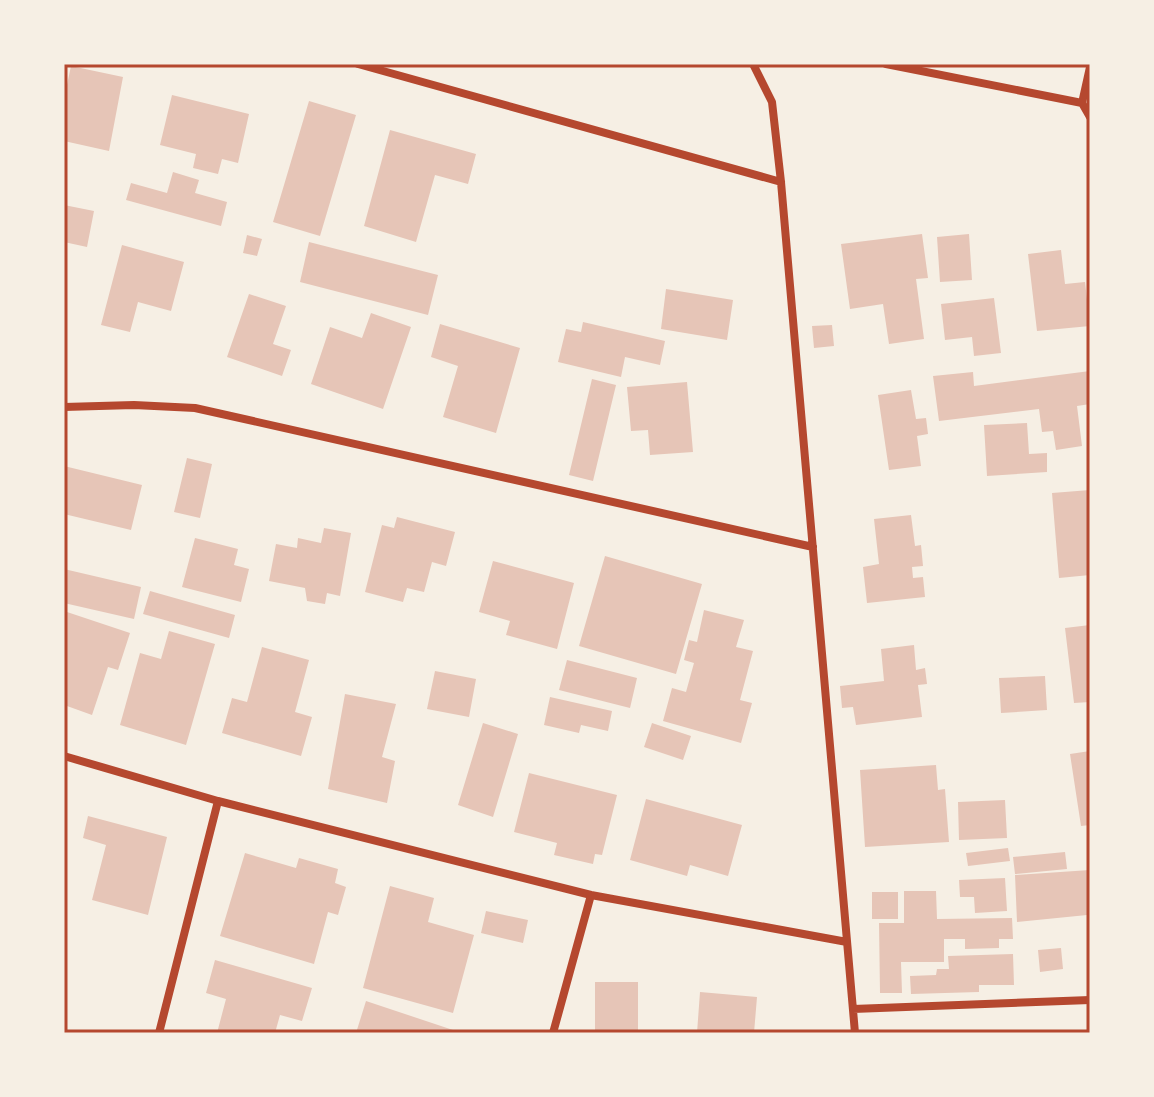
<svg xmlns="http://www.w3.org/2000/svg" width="1154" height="1097" viewBox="0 0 1154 1097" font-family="'Zilla Slab',serif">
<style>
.building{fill:#e6c5b7}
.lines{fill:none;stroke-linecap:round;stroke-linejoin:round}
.minor{stroke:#b5482f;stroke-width:8}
.neatline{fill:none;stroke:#b5482f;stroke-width:3}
</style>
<rect width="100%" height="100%" fill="#f6efe4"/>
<path class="building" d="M71,66L123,77L109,151L64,141V99Z
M172,95L249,114L238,163L222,159L218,174L193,168L196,154L160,145Z
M309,101L356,115L320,236L273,222Z
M390,130L476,154L468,184L435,175L416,242L364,226Z
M173,172L199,180L195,193L227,202L221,226L126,200L131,183L167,193Z
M64,205L94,211L87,247L64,242Z
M922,234L928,278L916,279L924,339L889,344L883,304L850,309L841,244Z
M969,234L972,280L940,282L937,237Z
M247,235L262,239L257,256L243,253Z
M309,242L438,275L428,315L300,282Z
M122,245L184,262L171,311L138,302L130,332L101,325Z
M1061,250L1065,284L1085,282L1090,326L1037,331L1028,254Z
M666,289L733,300L727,340L661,329Z
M249,294L286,306L273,344L291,350L282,376L227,357Z
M994,298L1001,353L974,356L972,337L945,340L941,304Z
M371,313L411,327L383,409L311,384L330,327L362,338Z
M583,322L665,341L660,365L625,357L621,377L558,362L566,329L581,332Z
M440,324L520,348L496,433L443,417L458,366L431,357Z
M832,325L834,346L814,348L812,326Z
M1090,371V404L1077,406L1082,446L1056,450L1053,431L1042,432L1039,409L939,421L933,376L973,372L974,386Z
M592,379L616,385L593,481L569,475Z
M687,382L693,452L650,455L648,430L631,431L627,387Z
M911,390L916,419L926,418L928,434L917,436L921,466L889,470L878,395Z
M1027,423L1029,454L1047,453V472L987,476L984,425Z
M187,458L212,464L200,518L174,512Z
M64,466L142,485L131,530L64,514Z
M1090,490V526H1088L1090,575L1059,578L1052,493Z
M911,515L915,546L921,545L923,566L912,567L913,578L923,577L925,597L867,603L863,567L879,564L874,519Z
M397,517L455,532L446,566L432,562L424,592L407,588L403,602L365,592L382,525L394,528Z
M324,528L351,533L340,596L327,593L325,604L307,601L305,588L269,581L276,544L297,548L298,538L321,543Z
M195,538L238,549L234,565L249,569L241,602L182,587Z
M605,556L702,584L676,674L579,646Z
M493,561L574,583L557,649L506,635L510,621L479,612Z
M64,569L141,587L134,619L64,603Z
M150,591L235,615L229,638L143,614Z
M704,610L744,620L736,647L753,651L740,700L752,703L741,743L663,721L672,688L686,692L694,663L684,660L689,640L697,642Z
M64,611L130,633L118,670L108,667L92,715L67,706L64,714Z
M1090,625V702L1074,703L1065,628Z
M169,631L215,644L186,745L120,725L140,653L161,659Z
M914,645L916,670L925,668L927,684L918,685L922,717L856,725L853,707L842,708L840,686L884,681L881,649Z
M262,647L309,660L295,712L312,717L301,756L222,733L232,698L247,702Z
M567,660L637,678L630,708L559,690Z
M435,671L476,679L469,717L427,709Z
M1045,676L1047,710L1001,713L999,678Z
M345,694L396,704L382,757L395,761L387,803L328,789Z
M550,697L612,711L608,731L581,725L579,733L544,725Z
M483,723L518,734L493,817L458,805Z
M652,723L691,736L683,760L644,747Z
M1090,751V825L1081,826L1070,754Z
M936,765L938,790L945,789L949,842L865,847L860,770Z
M529,773L617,795L602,855L595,854L593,864L554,855L557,843L514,832Z
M646,799L742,825L728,876L690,865L687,876L630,860Z
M1005,800L1007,838L959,840L958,802Z
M88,816L167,837L148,915L92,900L106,845L83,838Z
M1008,848L1010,861L968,866L966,853Z
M1065,852L1067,869L1015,874L1013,857Z
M245,853L296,868L299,858L338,869L335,883L346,887L338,915L328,912L314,964L220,936Z
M1090,870V929H1088L1087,915L1017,922L1015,875Z
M1005,878L1007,911L975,913L974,897H960L959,880Z
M390,886L434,898L428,922L474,935L453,1013L363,988Z
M904,891H936L937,919L1012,918L1013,939H999V948L965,949V939H944V962H901L902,993H880L879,923H904Z
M872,892H898V919H872Z
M486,911L528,920L523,943L481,933Z
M1061,948L1063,969L1040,972L1038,950Z
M1013,954L1014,985H979V992L911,994L910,976L936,975L937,969H949L948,956Z
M215,960L312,988L302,1021L280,1015L275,1033H217L226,999L206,993Z
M595,982H638V1033H595Z
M700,992L757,997L754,1033H697Z
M366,1001L459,1032L458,1033H356Z"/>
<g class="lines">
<path class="minor" d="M358,64L781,182
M753,64L772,102L781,182L855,1033
M886,64L1082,103L1090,117
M1082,103L1090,67
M64,407L134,405L195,408L813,547
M64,756L218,801
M853,1009L1090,1000
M159,1033L218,801L591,895L847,942
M553,1033L591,895"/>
</g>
<rect width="1154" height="1097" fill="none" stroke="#f6efe4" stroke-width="132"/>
<rect x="66" y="66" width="1022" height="965" class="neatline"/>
</svg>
